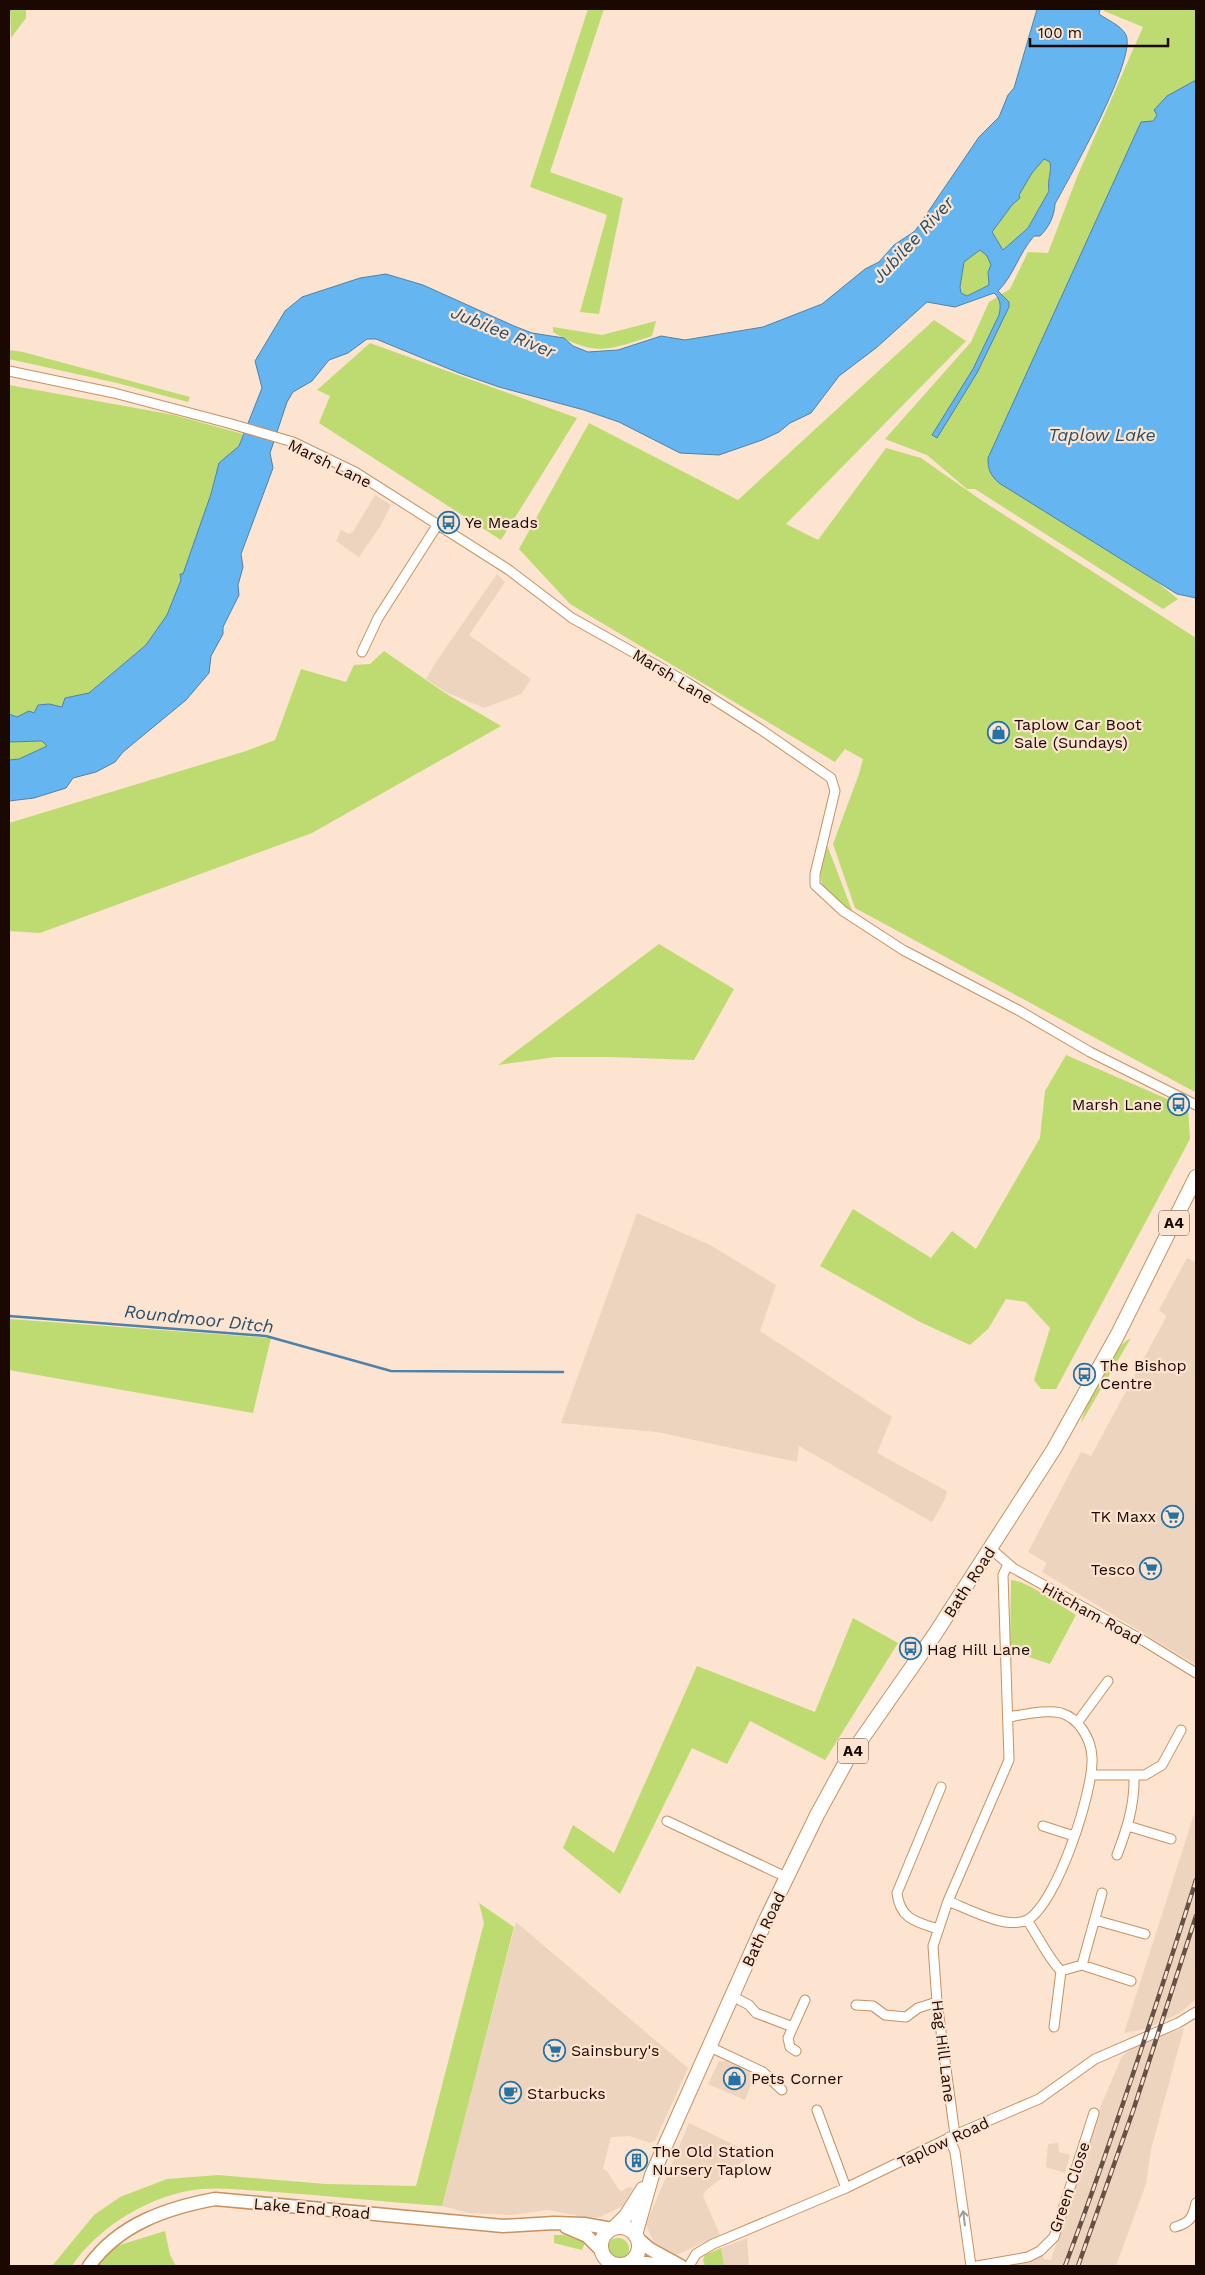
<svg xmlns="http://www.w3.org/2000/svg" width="1205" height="2275" viewBox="0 0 1205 2275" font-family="'Work Sans',sans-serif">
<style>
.built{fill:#edd4be}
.green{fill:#bddb70}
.water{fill:#65b5f1;stroke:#4f81a9;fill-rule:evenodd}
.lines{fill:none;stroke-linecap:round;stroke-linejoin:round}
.stream{stroke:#4f81a9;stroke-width:2.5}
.street-casing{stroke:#c8915f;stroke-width:11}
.secondary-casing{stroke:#c8915f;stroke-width:15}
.primary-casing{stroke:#c8915f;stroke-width:16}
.street{stroke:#fff;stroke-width:9}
.secondary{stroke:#fff;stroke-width:12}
.primary{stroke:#fff;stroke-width:14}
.rail-casing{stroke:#665145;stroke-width:4.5}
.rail{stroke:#fce4d0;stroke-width:2.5;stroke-dasharray:8;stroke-linecap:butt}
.oneway{stroke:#a49c99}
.labels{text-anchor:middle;stroke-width:4.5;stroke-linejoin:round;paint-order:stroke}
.shield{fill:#fce4d0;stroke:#5e4a3e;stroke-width:1}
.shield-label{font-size:15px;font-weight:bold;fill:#1b0800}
.street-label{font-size:16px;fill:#1b0800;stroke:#fce4d0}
.poi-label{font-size:16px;fill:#1b0800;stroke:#fce4d0;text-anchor:start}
.water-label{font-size:18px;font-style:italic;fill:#25506f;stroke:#fce4d0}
</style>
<rect width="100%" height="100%" fill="#fce4d0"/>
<path class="built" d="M375,495L391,505L381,525L359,557L336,541L341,530L349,534L353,532Z
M497,574L505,582L469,635L531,679L521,694L484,708L446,692L426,679L436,662Z
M637,1213L710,1245L776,1285L760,1331L892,1417L877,1453L947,1491L945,1499L932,1522L799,1446L797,1462L657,1432L561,1423Z
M1187,1258L1196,1262V1665L1042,1572L1047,1563L1028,1552L1081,1452L1091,1456L1164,1321L1166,1316L1159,1310Z
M1196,1808V1999L1180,2013L1145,2029L1124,2033Z
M516,1922L688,2068L655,2141L650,2143L629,2136L611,2137L603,2169L607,2171L619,2190L622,2191L628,2187L633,2188L623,2206L600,2217L589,2218L548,2210L512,2215L468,2213L442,2206Z
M1184,2028L1151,2149L1146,2184L1116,2266H1015L1014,2262L1035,2258L1042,2254L1044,2259L1051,2260L1075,2180L1100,2108L1122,2056L1141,2042Z
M719,2061H726L751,2073L754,2078L745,2100L708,2084Z
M689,2123L753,2154L705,2191L703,2196L720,2235L672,2257L659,2250L650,2235L646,2224Z
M1058,2143L1059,2152L1070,2155L1065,2173L1046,2167L1048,2144Z
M747,2238L749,2266H724L721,2248Z"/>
<path class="green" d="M10,9H26V18L11,38Z
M588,9H604L550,172L623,198L599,314L580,312L607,215L530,187Z
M1105,9H1196V80L1155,110L1157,115L1152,121L1141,122L993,477L1153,579L1178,599L1163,609L975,489H967L927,455L885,439L971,342L989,302L1010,289L1028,252L1048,253L1077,177L1143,27L1104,11Z
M1044,159L1050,162C1052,173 1047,180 1050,191L1028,228L1003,250L992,232L1012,205L1020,198L1019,195L1032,173Z
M980,250L987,256L991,265L988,272L989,285L967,296L961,293L960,287L964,262Z
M934,320L966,341L786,524L818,540L886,448L921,458L981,500L1196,638L1195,1092L855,908L833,844L859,774L863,759L845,749L835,762L570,604L519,549L589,423L738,500Z
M656,321L652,336C609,350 594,357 553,332V327L602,335Z
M370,343L577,418L501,540L319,423L330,396L317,390Z
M9,350L23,352L190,397L188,402L117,383L9,359Z
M9,385L174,415L243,434L239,446L219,463L211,494L175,598L167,615L146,645L89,693L65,698L62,707L49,704L38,705L34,713L29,712L17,717L9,714Z
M384,651L445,693L501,726L312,833L40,933L9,931V823L243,752L275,740L301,669L346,682L354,665L370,664Z
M17,740L31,742L42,741L47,746L19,759L9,760V742Z
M827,845L853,913C820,889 814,886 827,845Z
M659,944L734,989L694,1060L609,1057H556L498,1065Z
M1066,1055L1188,1108L1190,1139L1056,1389H1041L1034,1380L1050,1328L1026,1302L1006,1299L988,1329L970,1345L920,1322L820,1266L853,1209L931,1258L952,1231L976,1249L1040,1138L1045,1091Z
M9,1319L270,1338H271L253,1413L9,1370Z
M1131,1338L1081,1423C1087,1400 1109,1349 1131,1338Z
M1011,1580C1028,1581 1060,1606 1076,1615L1050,1664L1014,1652L1010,1653Z
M853,1618L898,1643L825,1760L750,1721L727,1764L692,1748L620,1894L563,1848L573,1825L614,1853L697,1666L815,1712Z
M479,1903L514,1927L442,2206C386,2202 330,2196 275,2192C251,2191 226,2187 202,2189C154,2193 98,2226 72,2266H52L94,2215L120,2197L167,2179L218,2175L326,2184L416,2186L484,1923Z
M165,2231L170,2255L176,2266H98L110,2248Z
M554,2235H564L585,2243L582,2250L554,2243Z
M607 2249a11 11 0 1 1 22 0a11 11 0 1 1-22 0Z
M721,2248L724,2266H705L703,2260L705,2255Z"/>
<path class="water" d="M1037,9H1100L1099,14C1107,20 1121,25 1126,35C1137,59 1069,178 1055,204C1054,217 1049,227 1040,236H1034C1019,253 1014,275 998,291L1009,302V307L977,373L937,438L932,435L973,369L999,315C1001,306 1001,299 994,293L955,307L927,302L876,348L839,376L811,413L790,423L779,432L762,440L719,455L680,453L619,422L584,410L499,387L459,373L376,339H367L348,353L329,360L312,381L293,392L287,402L270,453L273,468L241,554L243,567L238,585L239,595L223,627V634L211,656L209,673L186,700L123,752L115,762L96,772L73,778L66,788L34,798L9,801V760L19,759L47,746L42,741L9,742V714L17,717L29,711L34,713L38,705L49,704L62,707L65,698L89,693L146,645L167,615L181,580L180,574H183L211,494L219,463L239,446L262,388L255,361L285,311L302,297L360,278L386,274L423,285L514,326L532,333L564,338L573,346L588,352L618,350L661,336L685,340L763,327L822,304L865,269L879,262L894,245L915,231L979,137L999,117L1008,95L1014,88ZM1044,159L1050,162C1052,173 1047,180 1049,191L1028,228L1003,250L992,232L1012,205L1020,198L1019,195L1032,173ZM980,250L987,256L991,265L988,272L989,285L967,296L961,293L960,287L964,262Z
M1196,80V598L1177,594L999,483C990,475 988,469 988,458L1141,122L1153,121L1157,115L1154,110L1167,96Z"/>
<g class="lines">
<path class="stream" d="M9,1316L266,1336L391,1371L563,1372"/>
<defs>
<path id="street" d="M9,371L114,393L228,423L293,442L355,472L509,570L572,618L688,683L760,729L831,778L835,791L815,874V885L843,911L903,950L1018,1010L1090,1052L1196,1105
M362,652L378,618L438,524
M991,1549L1013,1568L1144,1641L1196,1673
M1077,1723L1108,1681
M1091,1775H1145L1162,1765L1181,1730
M667,1821L786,1877
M1043,1826L1074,1836
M1128,1826L1171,1839
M1117,1855C1127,1829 1135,1804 1134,1775
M948,1901C968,1909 1007,1930 1027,1920C1057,1904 1094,1790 1092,1757C1091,1739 1079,1718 1061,1713C1044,1709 1024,1715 1008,1717
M1027,1920C1038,1936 1048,1958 1061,1971L1054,2027
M1095,1920L1145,1934
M938,1929C916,1922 900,1919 897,1893L941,1787
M1082,1965L1102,1893
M1061,1971L1082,1965L1131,1981
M732,1996L749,2005L756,2013L793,2027
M856,2005L873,2006L885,2015L906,2017L918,2008L937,2002
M710,2047L763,2072L782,2090
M796,2051L790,2047L788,2038L805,2000
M817,2110L846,2188
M955,2135L937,2002L933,1946L948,1901L1009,1760L1003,1575L1008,1564
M949,2137L955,2152L971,2266
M1175,2227C1190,2223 1193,2217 1196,2203
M689,2266L696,2254L713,2244L846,2188L955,2135L1039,2099L1095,2059L1178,2023L1196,2012
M977,2266L1028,2257L1040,2251L1054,2237L1094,2113"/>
<path id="secondary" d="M566,2227L587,2236L601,2250
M637,2238L650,2249L681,2266
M628,2264L645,2263L677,2266
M89,2266C119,2224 167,2208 215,2199L503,2226L554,2223L584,2224L612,2229"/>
<path id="primary" d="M601 2246a19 19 0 1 1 38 0a19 19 0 1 1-38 0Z
M614,2228L626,2216L643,2189
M635,2235L652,2175L765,1922L817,1815L847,1760L935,1634L1054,1449L1118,1334L1196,1177"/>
</defs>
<use href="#street" class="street-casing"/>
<use href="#secondary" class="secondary-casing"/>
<use href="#primary" class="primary-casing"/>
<use href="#street" class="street"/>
<use href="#secondary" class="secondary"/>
<use href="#primary" class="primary"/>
<defs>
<path id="rail" d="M1065,2266C1113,2139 1155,2010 1196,1880
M1078,2266L1133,2111L1196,1916"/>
</defs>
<use href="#rail" class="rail-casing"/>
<use href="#rail" class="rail"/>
</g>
<defs><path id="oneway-shaft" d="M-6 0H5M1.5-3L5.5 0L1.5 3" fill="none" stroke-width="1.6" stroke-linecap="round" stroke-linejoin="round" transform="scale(1.25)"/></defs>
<use class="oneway" href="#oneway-shaft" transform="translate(964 2218) rotate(-97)"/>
<defs>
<symbol id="bus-ring" viewBox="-11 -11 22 22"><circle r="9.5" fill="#fce4d0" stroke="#2672a5" stroke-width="1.5"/><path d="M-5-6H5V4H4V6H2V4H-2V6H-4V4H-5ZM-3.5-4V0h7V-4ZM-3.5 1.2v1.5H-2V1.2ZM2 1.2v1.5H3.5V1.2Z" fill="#2672a5"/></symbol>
<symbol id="shop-ring" viewBox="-11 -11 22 22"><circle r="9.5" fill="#fce4d0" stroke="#2672a5" stroke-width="1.5"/><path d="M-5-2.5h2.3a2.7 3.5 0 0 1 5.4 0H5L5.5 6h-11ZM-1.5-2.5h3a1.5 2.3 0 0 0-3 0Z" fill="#2672a5"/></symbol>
<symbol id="supermarket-ring" viewBox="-11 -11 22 22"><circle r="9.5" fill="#fce4d0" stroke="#2672a5" stroke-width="1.5"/><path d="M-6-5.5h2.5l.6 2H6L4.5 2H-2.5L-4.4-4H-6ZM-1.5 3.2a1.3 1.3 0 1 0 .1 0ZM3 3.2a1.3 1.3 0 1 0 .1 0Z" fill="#2672a5"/></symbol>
<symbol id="cafe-ring" viewBox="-11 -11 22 22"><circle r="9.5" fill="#fce4d0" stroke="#2672a5" stroke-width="1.5"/><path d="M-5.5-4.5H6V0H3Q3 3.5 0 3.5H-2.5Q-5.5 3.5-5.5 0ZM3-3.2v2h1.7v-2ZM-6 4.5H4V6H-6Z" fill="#2672a5"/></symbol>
<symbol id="building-ring" viewBox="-11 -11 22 22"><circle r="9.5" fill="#fce4d0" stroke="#2672a5" stroke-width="1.5"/><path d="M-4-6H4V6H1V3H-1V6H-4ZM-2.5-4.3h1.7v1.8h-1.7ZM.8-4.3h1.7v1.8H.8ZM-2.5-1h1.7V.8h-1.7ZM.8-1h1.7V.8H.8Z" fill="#2672a5"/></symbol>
</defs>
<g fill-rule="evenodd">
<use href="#bus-ring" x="436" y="510" width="25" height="25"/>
<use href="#shop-ring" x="986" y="720" width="25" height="25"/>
<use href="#bus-ring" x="1166" y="1092" width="25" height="25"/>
<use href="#bus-ring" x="1072" y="1362" width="25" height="25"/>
<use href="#supermarket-ring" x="1160" y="1504" width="25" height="25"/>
<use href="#supermarket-ring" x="1138" y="1556" width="25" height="25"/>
<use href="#bus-ring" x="898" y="1636" width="25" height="25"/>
<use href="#supermarket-ring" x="542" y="2038" width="25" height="25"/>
<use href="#shop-ring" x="722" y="2066" width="25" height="25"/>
<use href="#cafe-ring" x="498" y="2080" width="25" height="25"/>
<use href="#building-ring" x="624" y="2148" width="25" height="25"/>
</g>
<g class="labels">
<g class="shield">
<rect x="1159" y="1210.5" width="30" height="25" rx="4"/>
<rect x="838" y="1738.5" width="30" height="25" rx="4"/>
</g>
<g class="shield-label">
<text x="1174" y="1228">A4</text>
<text x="853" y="1756">A4</text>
</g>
<g class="street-label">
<text transform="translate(330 463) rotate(26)" y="6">Marsh Lane</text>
<text transform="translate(673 676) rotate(31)" y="6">Marsh Lane</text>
<text transform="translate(969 1582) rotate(-57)" y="6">Bath Road</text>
<text transform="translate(1092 1613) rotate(29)" y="6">Hitcham Road</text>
<text transform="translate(763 1929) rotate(-65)" y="6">Bath Road</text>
<text transform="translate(944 2051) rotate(83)" y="6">Hag Hill Lane</text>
<text transform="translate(943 2142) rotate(-25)" y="6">Taplow Road</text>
<text transform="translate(1069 2187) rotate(-71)" y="6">Green Close</text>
<text transform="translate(312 2208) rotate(5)" y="6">Lake End Road</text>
</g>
<g class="poi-label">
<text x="465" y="528">Ye Meads</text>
<text x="1014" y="730">Taplow Car Boot<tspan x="1014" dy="18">Sale (Sundays)</tspan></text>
<text x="1162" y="1110" text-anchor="end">Marsh Lane</text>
<text x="1100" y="1371">The Bishop<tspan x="1100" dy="18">Centre</tspan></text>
<text x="1156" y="1522" text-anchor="end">TK Maxx</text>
<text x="1135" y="1575" text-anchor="end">Tesco</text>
<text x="927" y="1655">Hag Hill Lane</text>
<text x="571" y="2056">Sainsbury's</text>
<text x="751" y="2084">Pets Corner</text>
<text x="527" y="2099">Starbucks</text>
<text x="652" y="2157">The Old Station<tspan x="652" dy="18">Nursery Taplow</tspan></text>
</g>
<g class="water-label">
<text transform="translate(913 240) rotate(-47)" y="6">Jubilee River</text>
<text transform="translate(503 332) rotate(22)" y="6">Jubilee River</text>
<text x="1102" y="441">Taplow Lake</text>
<text transform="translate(199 1319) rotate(6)" y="6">Roundmoor Ditch</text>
</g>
</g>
<rect width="1205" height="2275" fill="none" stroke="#1b0800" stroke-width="20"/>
<path d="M1030 38v8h138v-8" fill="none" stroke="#1b0800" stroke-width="2.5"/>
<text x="1038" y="38" font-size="15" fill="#1b0800" stroke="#fce4d0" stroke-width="4" paint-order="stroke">100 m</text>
</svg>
